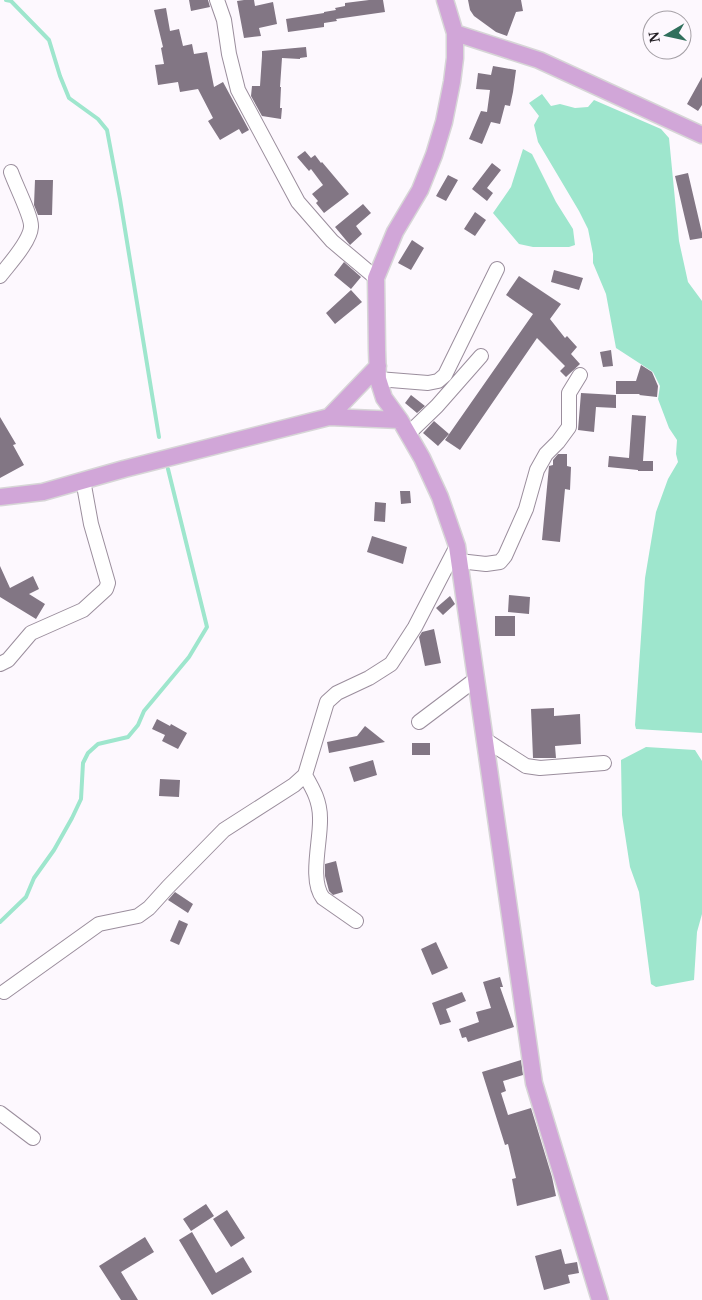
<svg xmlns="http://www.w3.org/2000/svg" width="702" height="1300" viewBox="0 0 702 1300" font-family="'Noto Serif',serif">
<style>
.water{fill:#9ee6cd}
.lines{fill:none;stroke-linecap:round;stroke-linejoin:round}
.stream{stroke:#9ee6cd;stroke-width:4}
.building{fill:#827684}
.minor-casing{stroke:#9b8e9d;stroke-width:16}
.major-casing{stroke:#d7d6d7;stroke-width:19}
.minor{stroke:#fff;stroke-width:14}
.major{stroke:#d1a6d8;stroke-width:16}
</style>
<rect width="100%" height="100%" fill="#fdf8fe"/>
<path class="water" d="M542,94L551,106L560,104L575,108L588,107L594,100L661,129L669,138L679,241L688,282L702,301V733L636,729L635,725L645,578L656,512L668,479L678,462L676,454L677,440L669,428L658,399L660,386L653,372L616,348L606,294L593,263V254L588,229L579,211L538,142L534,125L539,116L529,103Z
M523,149L532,154L556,202L573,229L575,245L569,247H533L519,244L493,213L511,187Z
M646,747L695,750L702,761V914L697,932L694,980L656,987L651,984L639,892L630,867L622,815L621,760Z"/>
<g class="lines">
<path class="stream" d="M6,0L11,1L49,40L60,76L69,98L98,119L107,130L120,199L159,437
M0,922L26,897L34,878L54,850L72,818L81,799L83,763L88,753L98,744L128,737L138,725L144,711L189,657L207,627L168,469"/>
</g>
<path class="building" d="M189,0H208L210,7L191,11Z
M244,0H254L255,6L273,2L277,24L259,28L261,36L244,38L237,1Z
M369,0H383L385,12L336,19L337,21L324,23V27L288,32L286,19L324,13V12L336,10L335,8L345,6V3Z
M468,0H521L523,11L516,12L507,36L496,32L474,16L470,10Z
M166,8L170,31L179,29L183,46L192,44L194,54L207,52L214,87L223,82L249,130L242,134L239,129L220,140L208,121L213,118L198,89L180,92L178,82L158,85L155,65L164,64L161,48L163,47L154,10Z
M306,47L307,57L300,58V59L282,58L280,87H281L280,108H282L281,119L262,116L251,96L252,86H260L262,56V51Z
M493,66L516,70L513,92L510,106L505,105L500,124L491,122L482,144L469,139L481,111L487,112L490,90L476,89L478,73L491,75Z
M702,77V105L698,111L687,104Z
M305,151L311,158L315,155L321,163L322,162L349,194L324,213L316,203L318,201L312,194L323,185L311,169L309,171L297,157Z
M492,163L501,170L487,188L493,193L487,201L472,189Z
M688,173L702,233V238L690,240L675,176Z
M448,175L458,180L446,201L436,196Z
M35,180H53L52,215H38L34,205Z
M363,204L371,213L356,226L362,234L350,245L335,227Z
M475,212L486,220L475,236L464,229Z
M412,240L424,248L411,270L398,263Z
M344,262L361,277L351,289L334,275Z
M554,270L583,278L579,290L551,282Z
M519,276L561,304L550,319L565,338L567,336L577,347L571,354L580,364L566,377L560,371L565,366L537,338L460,450L445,440L533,314L506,295Z
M351,290L362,302L335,324L326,313Z
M611,350L613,366L603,367L600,352Z
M641,365L652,372L658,386L657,397L639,395L640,394H616V381H636Z
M581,393L616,395V408L596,407L594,432L578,430Z
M411,395L425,406L417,413L405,403Z
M632,415L646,416L643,461H653V471H638V470L608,467L609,456L629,458Z
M0,417L16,444L13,445L24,465L0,478Z
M434,421L449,434L438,446L423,433Z
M558,454H567V466L571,467L570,490L565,489L560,542L542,540L549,466L553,465V460Z
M400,491H410L411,503L401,504Z
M375,502L386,503L385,522L374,521Z
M372,536L407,547L403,564L367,552Z
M0,566L10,588L33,576L39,589L29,594L45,604L36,619L0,597Z
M509,595L530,597L529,614L508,612Z
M450,596L455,604L443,615L436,608Z
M495,616H515V636H495Z
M434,629L441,663L425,666L419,637L422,632Z
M554,708V716L580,714L581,744L555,746L556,758H533L531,709Z
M157,719L170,726L171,724L187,733L178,749L162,741L165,735L152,729Z
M365,726L385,742L329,753L327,742L357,736Z
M412,743H430V755H412Z
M373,760L377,775L354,782L349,767Z
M160,779L180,780L179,797L159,796Z
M336,861L343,892L333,895L329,891L325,876V864Z
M175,892L193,904L188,913L168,900Z
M179,920L188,924L179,945L170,941Z
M436,942L448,968L432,975L421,949Z
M500,977L503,987H500L514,1027L468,1042L466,1037L462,1038L459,1029L479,1022L476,1012L491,1008L483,982Z
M462,992L466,1001L446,1009L451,1022L440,1025L432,1003Z
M521,1060L523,1075L503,1081L506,1091L501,1093L508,1115L531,1108L552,1177L556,1196L517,1206L512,1179L516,1178L508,1144L505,1145L482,1072Z
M206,1204L214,1216L191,1231L183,1219Z
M227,1210L245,1238L231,1247L213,1219Z
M192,1232L216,1273L243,1257L252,1272L212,1295L179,1240Z
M145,1237L154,1252L121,1272L138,1300H121L99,1266Z
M561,1249L565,1264L577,1262L579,1273L568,1275L570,1283L544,1290L535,1256Z"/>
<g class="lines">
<defs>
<path id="minor" d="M217,0L224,20L229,54L238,90L298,202L332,241L376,278
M0,276C9,264 30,242 31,227C32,217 15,184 11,172
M378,379L428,383L438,381L445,375L497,269
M408,434L437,406L481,356
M459,561L486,564L500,562L505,556L526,509L537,470L546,454L558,442L569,427V393L580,375
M0,664L8,660L31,633L83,610L106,589L108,583L91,524L83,480
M419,722L476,679
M484,739L526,766L540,768L604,763
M305,775C313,789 320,801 320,818C321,840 309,880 323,898L356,921
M4,992L99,924L138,916L149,908L168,887L224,830L294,785L305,775L327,702L337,693L369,678L391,664L415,627L457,546
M0,1113L33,1138"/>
<path id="major" d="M445,0L455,33V58L452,82L444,122L434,155L420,190L395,232L376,278L377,350L378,379L384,398L400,420L422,458L440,497L457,546L534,1083L600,1300
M455,33L539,60L702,135
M329,417L378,366
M0,497L43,492L124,469L329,417L400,420"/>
</defs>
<use href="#minor" class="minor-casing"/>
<use href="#major" class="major-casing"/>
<use href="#minor" class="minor"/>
<use href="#major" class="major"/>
</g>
<g transform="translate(667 35) rotate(261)"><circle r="24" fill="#fdf8fe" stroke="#a5a0a6"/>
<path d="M0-4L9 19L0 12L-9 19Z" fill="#306f5c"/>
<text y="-8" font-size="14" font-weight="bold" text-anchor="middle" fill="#211c22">N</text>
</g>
</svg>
